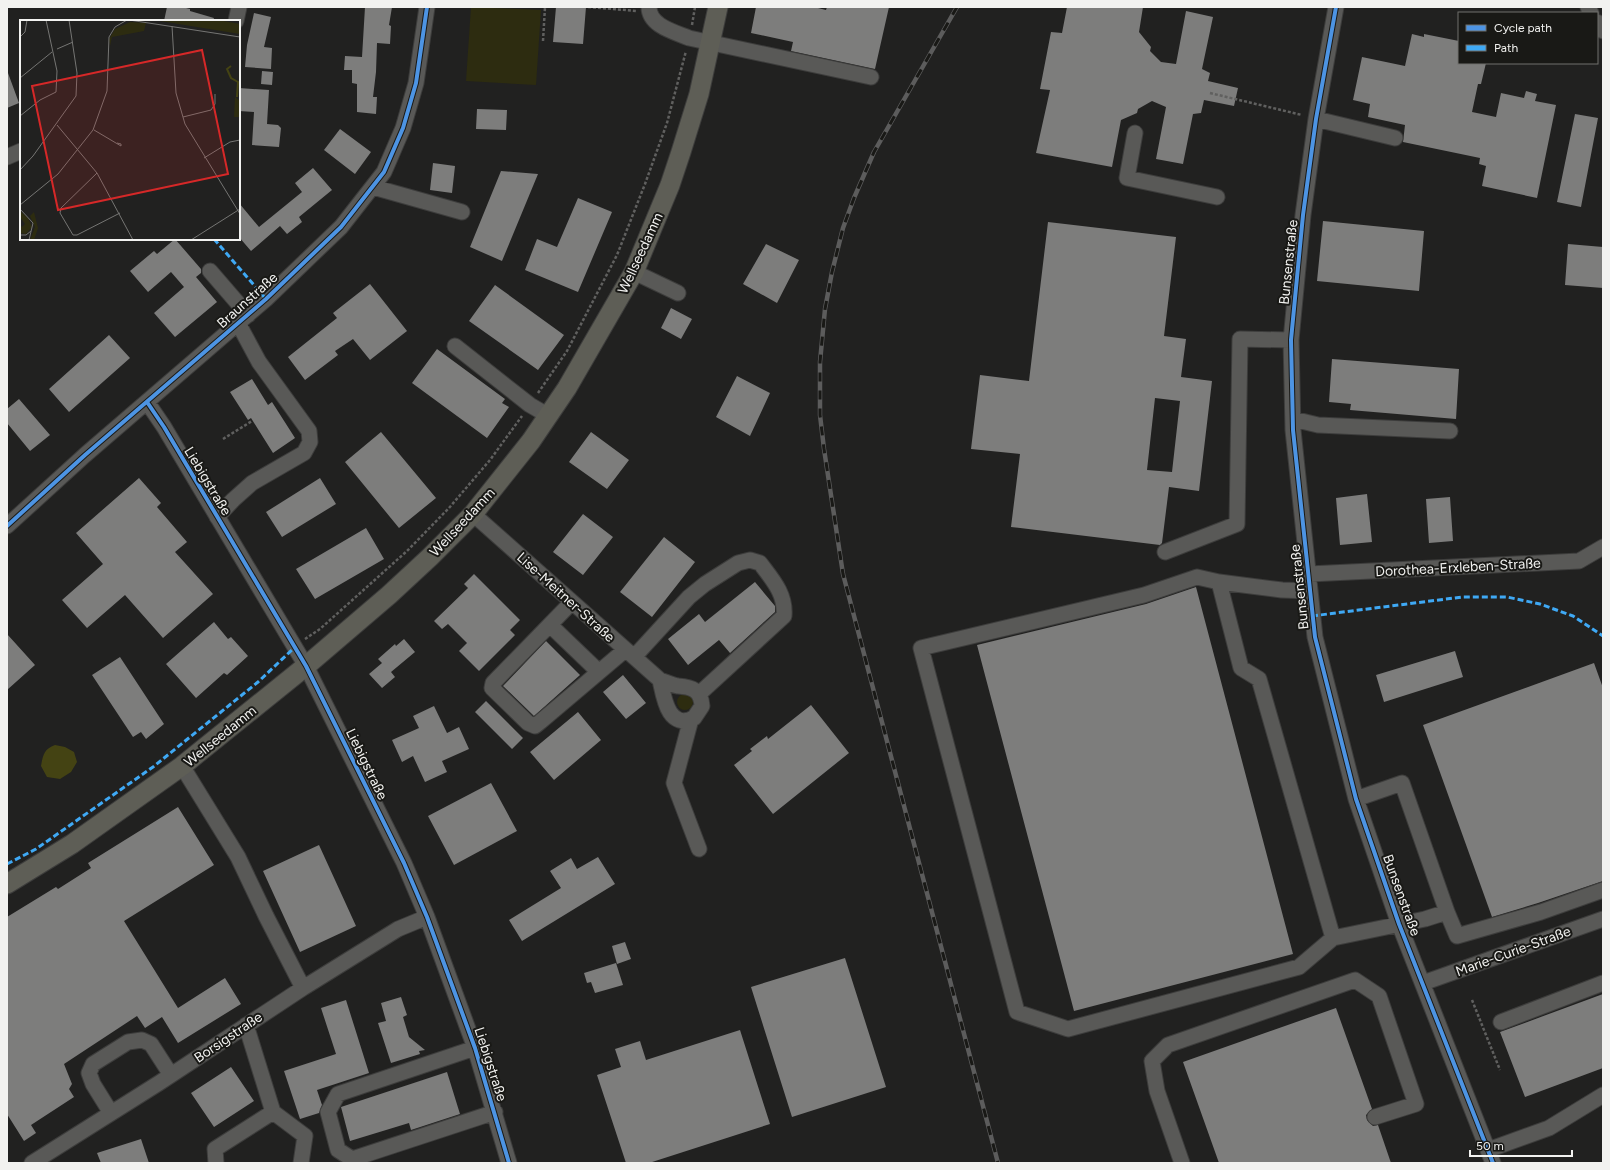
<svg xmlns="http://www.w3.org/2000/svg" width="1610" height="1170" viewBox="0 0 1610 1170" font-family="Figtree,sans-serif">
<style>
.green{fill:#2d2c10}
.water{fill:#444313}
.building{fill:#7d7d7c;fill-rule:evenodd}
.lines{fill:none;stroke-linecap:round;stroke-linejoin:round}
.minor-casing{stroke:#3d3d3c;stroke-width:17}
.major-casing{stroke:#3d3d3c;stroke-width:21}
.path{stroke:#60605f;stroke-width:2.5;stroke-dasharray:3 2;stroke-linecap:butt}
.minor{stroke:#595957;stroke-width:15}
.major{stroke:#5e5e56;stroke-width:19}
.rail-casing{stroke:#5c5c5c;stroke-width:4.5}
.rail{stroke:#191916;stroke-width:3;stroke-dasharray:9;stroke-linecap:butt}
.quiet{stroke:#3fa9f5;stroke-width:3;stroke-dasharray:6 3;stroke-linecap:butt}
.cycleway-casing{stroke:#191916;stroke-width:6}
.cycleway{stroke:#4d94e3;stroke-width:4}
.labels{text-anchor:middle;stroke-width:4;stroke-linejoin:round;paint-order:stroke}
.street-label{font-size:14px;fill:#f2f2f0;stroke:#191916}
.inset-river{fill:none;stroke:#444313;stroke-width:2}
.inset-road{fill:none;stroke:#757573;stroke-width:1}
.view{fill:#d62828;fill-opacity:0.15;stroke:#d62828;stroke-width:2}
.inset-edge{fill:none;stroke:#f2f2f0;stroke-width:2}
</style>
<rect width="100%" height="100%" fill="#212120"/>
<path class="green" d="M471,7L541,10L536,85L466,81Z
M677 702a8 8 0 1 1 16 0a8 8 0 1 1-16 0Z"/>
<path class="water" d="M55,745L65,747L74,752L77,762L71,772L60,779L47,777L41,766C43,755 44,749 55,745Z"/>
<path class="building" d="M167,7H182L190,9V11L214,18L213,21H164Z
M365,7H392L389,25L391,26L390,44L377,43L376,72L373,97H377L376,114L357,112V84L352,83V70H344L345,56L362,57Z
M556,7H586L583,44L553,42Z
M756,7H814L826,10L827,7H889L875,69L791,51L793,42L751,33Z
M1067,7H1143L1139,32L1151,47L1150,51L1161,62L1176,64L1186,11L1213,17L1202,69L1210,73L1208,81L1238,88L1234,106L1204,100L1201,113L1193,114L1183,164L1156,159L1166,107L1152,101L1138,109L1137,113L1121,120L1112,167L1036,153L1050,90L1040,89L1051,32L1062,33Z
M254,13L271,17L264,47L272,48L271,69L245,67L247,45Z
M1412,34L1424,37V34L1459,41V63H1486L1481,84H1478L1472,112L1496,117L1501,93L1524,98L1526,91L1537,94L1535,101L1556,105L1537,198L1482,186L1486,166L1479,164L1480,158L1403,142L1405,125L1368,117L1370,104L1353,100L1362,57L1405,66Z
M262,71L273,72L272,85L261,84Z
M8,73L19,103L7,108V74Z
M239,88L269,90L267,124L278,125L281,128L279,147L252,145L254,112L239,111Z
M477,109L507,110L506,130L476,129Z
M1575,114L1598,118L1581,207L1557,202Z
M340,129L371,152L355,174L324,150Z
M433,163L455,166L452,193L430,190Z
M313,168L332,190L299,217L302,222L287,234L280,226L251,251L239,237V203L259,227L302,192L295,183Z
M501,171L538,174L502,261L470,247Z
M578,198L612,212L578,292L525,270L537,239L557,247Z
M1323,221L1424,231L1419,291L1317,281Z
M1048,222L1176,237L1164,336L1186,339L1181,377L1212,381L1199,491L1169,487L1162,543L1160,545L1011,527L1020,454L971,449L980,375L1029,381ZM1155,398L1180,401L1172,472L1147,470Z
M175,239L201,269V273L196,277L217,302L175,337L154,313L184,287L171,272L148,292L130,271L154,251L157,254Z
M766,244L799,260L777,303L743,284Z
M1568,244L1603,247V288L1565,285Z
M370,284L407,331L370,360L353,339L335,351L338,355L305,380L288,357L337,318L333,313Z
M495,285L564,335L538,370L469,321Z
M671,308L692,319L681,339L661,328Z
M109,335L130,358L69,412L49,389Z
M437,349L505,399L502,403L509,407L487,438L412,383Z
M1332,359L1459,369L1456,419L1350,410L1351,404L1329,402Z
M737,376L770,393L750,436L716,417Z
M252,379L268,405L272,402L295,438L273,453L251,418L248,420L230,392Z
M19,399L50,435L30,451L7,423V409Z
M381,432L436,498L399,528L345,462Z
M591,432L629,460L607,489L569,462Z
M139,478L161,503L157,507L187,542L175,552L213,594L163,638L125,595L87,628L62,600L103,564L76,533Z
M320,478L336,504L282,537L266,512Z
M1367,494L1372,542L1340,545L1336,498Z
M1450,497L1453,541L1429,543L1426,499Z
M583,514L613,537L583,575L553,552Z
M366,528L384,559L315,599L296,569Z
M664,537L695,562L652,617L620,592Z
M474,574L520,620L510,630L515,635L479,671L459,651L467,643L448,624L442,629L434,621L468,588L464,584Z
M755,582L775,606V612L730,653L719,640L688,665L668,639L699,614L705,622Z
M1196,587L1293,954L1074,1011L977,645L1146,604Z
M214,622L228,639L231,637L248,656L227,675L224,673L196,698L166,664Z
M7,634L35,665L7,690Z
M404,639L415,652L391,672L395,677L382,688L369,674L382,663L378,659L395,644L396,646Z
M546,641L580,675L534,716L503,686Z
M1455,651L1463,677L1384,702L1376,675Z
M120,657L164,724L146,739L141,732L133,737L92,675Z
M1594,663L1603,688V881L1538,903L1492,917L1423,725Z
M623,675L646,703L626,719L603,692Z
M486,701L523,738L512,749L475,712Z
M811,705L849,753L773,814L734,765L752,751L750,749L767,736L768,739Z
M434,706L447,733L459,727L469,749L442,761L447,772L425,782L413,756L402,762L392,740L419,728L413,716Z
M578,712L601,740L554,780L530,752Z
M491,783L517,831L454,865L428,816Z
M178,807L214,865L124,921L178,1008L225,978L241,1004L178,1043L162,1017L145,1028L137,1016L64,1064L72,1084L69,1089L74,1097L31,1125L36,1133L24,1141L7,1114V917L56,887L58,889L91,868L88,863Z
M319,845L356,926L300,952L263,871Z
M598,857L615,884L522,941L509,920L561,888L550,871L571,858L577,869Z
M625,942L631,959L617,964L612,946Z
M845,958L886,1087L792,1117L751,987Z
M616,963L623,985L595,993L591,982L587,983L584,973Z
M1603,994V1068L1525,1097L1500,1032Z
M401,997L407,1015L403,1017L409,1037L425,1050L419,1051L420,1054L391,1063L378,1023L386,1021L381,1003Z
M346,1000L369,1073L317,1090L322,1105L319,1113L300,1119L284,1071L336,1054L321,1008Z
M1336,1008L1372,1109L1366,1115L1367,1120L1373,1126L1378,1125L1391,1163H1219L1183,1062Z
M740,1030L770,1124L649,1163H626L597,1075L621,1067L615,1049L640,1041L646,1060Z
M231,1067L254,1101L214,1127L191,1093Z
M447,1072L460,1114L411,1130L409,1123L350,1141L341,1107Z
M141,1139L149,1163H101L97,1153Z"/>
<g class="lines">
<defs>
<path id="minor" d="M649,7C649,26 675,32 689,38L871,77
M1336,7L1316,119L1303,215L1291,340L1293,430L1315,637L1356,799L1399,924L1493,1163
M1588,7L1591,13
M236,21L239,7
M1597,22L1603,31
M1316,119L1395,138
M1135,133L1127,178L1217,197
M7,157L21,151
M373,187L462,212
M210,271L248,315
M634,272L678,293
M455,346L530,405L549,416
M147,402L164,427L306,666L404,863L427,917L475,1048L509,1163
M1293,419L1318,425L1450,431
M473,514L660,680C664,698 668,730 694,718L702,706C701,690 692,687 678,686C672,685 666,682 660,680
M217,517L233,500L252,483L304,453L310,442L309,431L259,362L238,323
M7,526L85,455L266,299L341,227L384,172L403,128L416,83L427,7
M1165,552L1237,524L1240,339L1291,340
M1309,574L1579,561L1603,547
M1219,582L1197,577L1144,595L921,648L1017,1012L1068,1029L1299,967L1333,938L1425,919L1447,912L1402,783L1356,799
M1310,591L1282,590L1219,582L1241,668L1259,679L1333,938
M572,602L493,683L492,688L528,723L535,726L540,722L625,650
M550,625L599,672
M634,657L689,597L705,584L738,563L750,560L760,563C772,579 786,594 784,616L699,694
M691,719L674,783L699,849
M182,766L238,857L266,916L303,988
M1447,912L1457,936L1541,912L1603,890
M1423,983L1603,919
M1501,1022L1603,983
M246,1025L273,1112L305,1136L301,1163
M475,1048L338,1094L328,1112L338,1150L352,1159L495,1112
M111,1113L93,1084L89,1073L93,1064L128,1042L142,1040L151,1044L171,1075
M1488,1150L1549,1128L1603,1095
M32,1163L159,1083L303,988L398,929L427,917
M216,1163L215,1149L273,1112
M1182,1163L1157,1091L1152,1061L1168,1045L1355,980L1379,996L1416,1104L1375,1117"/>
<path id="major" d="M7,884L72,844L182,766L306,666L389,595L430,557L473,514L531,441L567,388L634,272L670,185L681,152L699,94L718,7"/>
</defs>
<use href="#minor" class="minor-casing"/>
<use href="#major" class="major-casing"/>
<path class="path" d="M588,7L637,11
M692,25L695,7
M543,41L545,7
M1210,93L1302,115
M538,393L567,351L617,255L645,184L667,123L686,51
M223,439L252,421
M305,639L320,629L407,551L449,508L490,460L522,416
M1472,1000L1500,1070"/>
<use href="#minor" class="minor"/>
<use href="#major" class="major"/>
<defs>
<path id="rail" d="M957,7L874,152L854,198L843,228L832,272L825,309L820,362V415L824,449L843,574L998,1163"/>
</defs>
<use href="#rail" class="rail-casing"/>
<use href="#rail" class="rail"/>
<path class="quiet" d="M214,239L266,299
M1312,616L1462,597H1507L1540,604L1573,616L1603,636
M7,864L36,849L153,767L258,682L295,647"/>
<defs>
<path id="cycleway" d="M1336,7L1316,119L1303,215L1291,340L1293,430L1315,637L1356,799L1399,924L1493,1163
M147,402L164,427L306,666L404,863L427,917L475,1048L509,1163
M7,526L85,455L266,299L341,227L384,172L403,128L416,83L427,7"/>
</defs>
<use href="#cycleway" class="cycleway-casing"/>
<use href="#cycleway" class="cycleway"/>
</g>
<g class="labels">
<g class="street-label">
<text transform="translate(640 253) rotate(-65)" y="5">Wellseedamm</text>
<text transform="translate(1288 262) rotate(-84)" y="5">Bunsenstraße</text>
<text transform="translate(247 300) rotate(-42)" y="5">Braunstraße</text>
<text transform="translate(208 481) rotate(59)" y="5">Liebigstraße</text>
<text transform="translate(462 522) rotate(-47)" y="5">Wellseedamm</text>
<text transform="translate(1458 567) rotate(-3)" y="5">Dorothea-Erxleben-Straße</text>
<text transform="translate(1299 587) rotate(-96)" y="5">Bunsenstraße</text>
<text transform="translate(566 597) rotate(42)" y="5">Lise-Meitner-Straße</text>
<text transform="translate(220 736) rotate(-39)" y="5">Wellseedamm</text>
<text transform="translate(367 764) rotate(64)" y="5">Liebigstraße</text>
<text transform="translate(1402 895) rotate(70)" y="5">Bunsenstraße</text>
<text transform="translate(1513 951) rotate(-20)" y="5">Marie-Curie-Straße</text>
<text transform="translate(228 1037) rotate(-34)" y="5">Borsigstraße</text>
<text transform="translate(491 1064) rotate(72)" y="5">Liebigstraße</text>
</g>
</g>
<g transform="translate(20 20)">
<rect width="220" height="220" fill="#212120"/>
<path d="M134,0H199L220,4V14ZM110,2L126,3L124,11L92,17L90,26L89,19L95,9ZM215,77L220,81V97H214ZM0,191L8,198L12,207L6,214L0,213V204L2,207L5,204L0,197ZM14,192L18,208L14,220H10L15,207L10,196Z" fill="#2d2c10"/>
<path class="inset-river" d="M211,46L207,49L211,58L218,62L217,77"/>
<path class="inset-road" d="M109,0L220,17M152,6L156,73L165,104L220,194M0,17L5,12L7,0M37,29L53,22M0,58L32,32M0,96L20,80L36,72L37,51L26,0M163,97L191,90L195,84V74M37,105L77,153L113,220M74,110L101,126V124L97,123M184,138L210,122L220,120M0,150L13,136L56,76L57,53L49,0M77,153L41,188L40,193L53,215H57L100,193M0,185L38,154L73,110L87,71L89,17L95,7L107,0M0,189L13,203L9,220M0,215H6L11,211M171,220L220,189"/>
<path class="view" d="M182,30L208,154L38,190L12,66Z"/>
<rect width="220" height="220" class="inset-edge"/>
</g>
<rect width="1610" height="1170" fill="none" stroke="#f2f2f0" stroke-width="16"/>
<rect x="1458" y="12" width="140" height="52" fill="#191916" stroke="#70706d"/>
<rect x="1466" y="25" width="20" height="6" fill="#4d94e3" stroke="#70706d"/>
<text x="1494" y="32" font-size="12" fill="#f2f2f0">Cycle path</text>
<rect x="1466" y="45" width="20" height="6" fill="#3fa9f5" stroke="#70706d"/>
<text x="1494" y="52" font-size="12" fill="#f2f2f0">Path</text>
<path d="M1470 1150v6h102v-6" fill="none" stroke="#f2f2f0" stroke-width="2"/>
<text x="1476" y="1150" font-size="12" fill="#f2f2f0" stroke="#191916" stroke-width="3" paint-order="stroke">50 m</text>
</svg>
